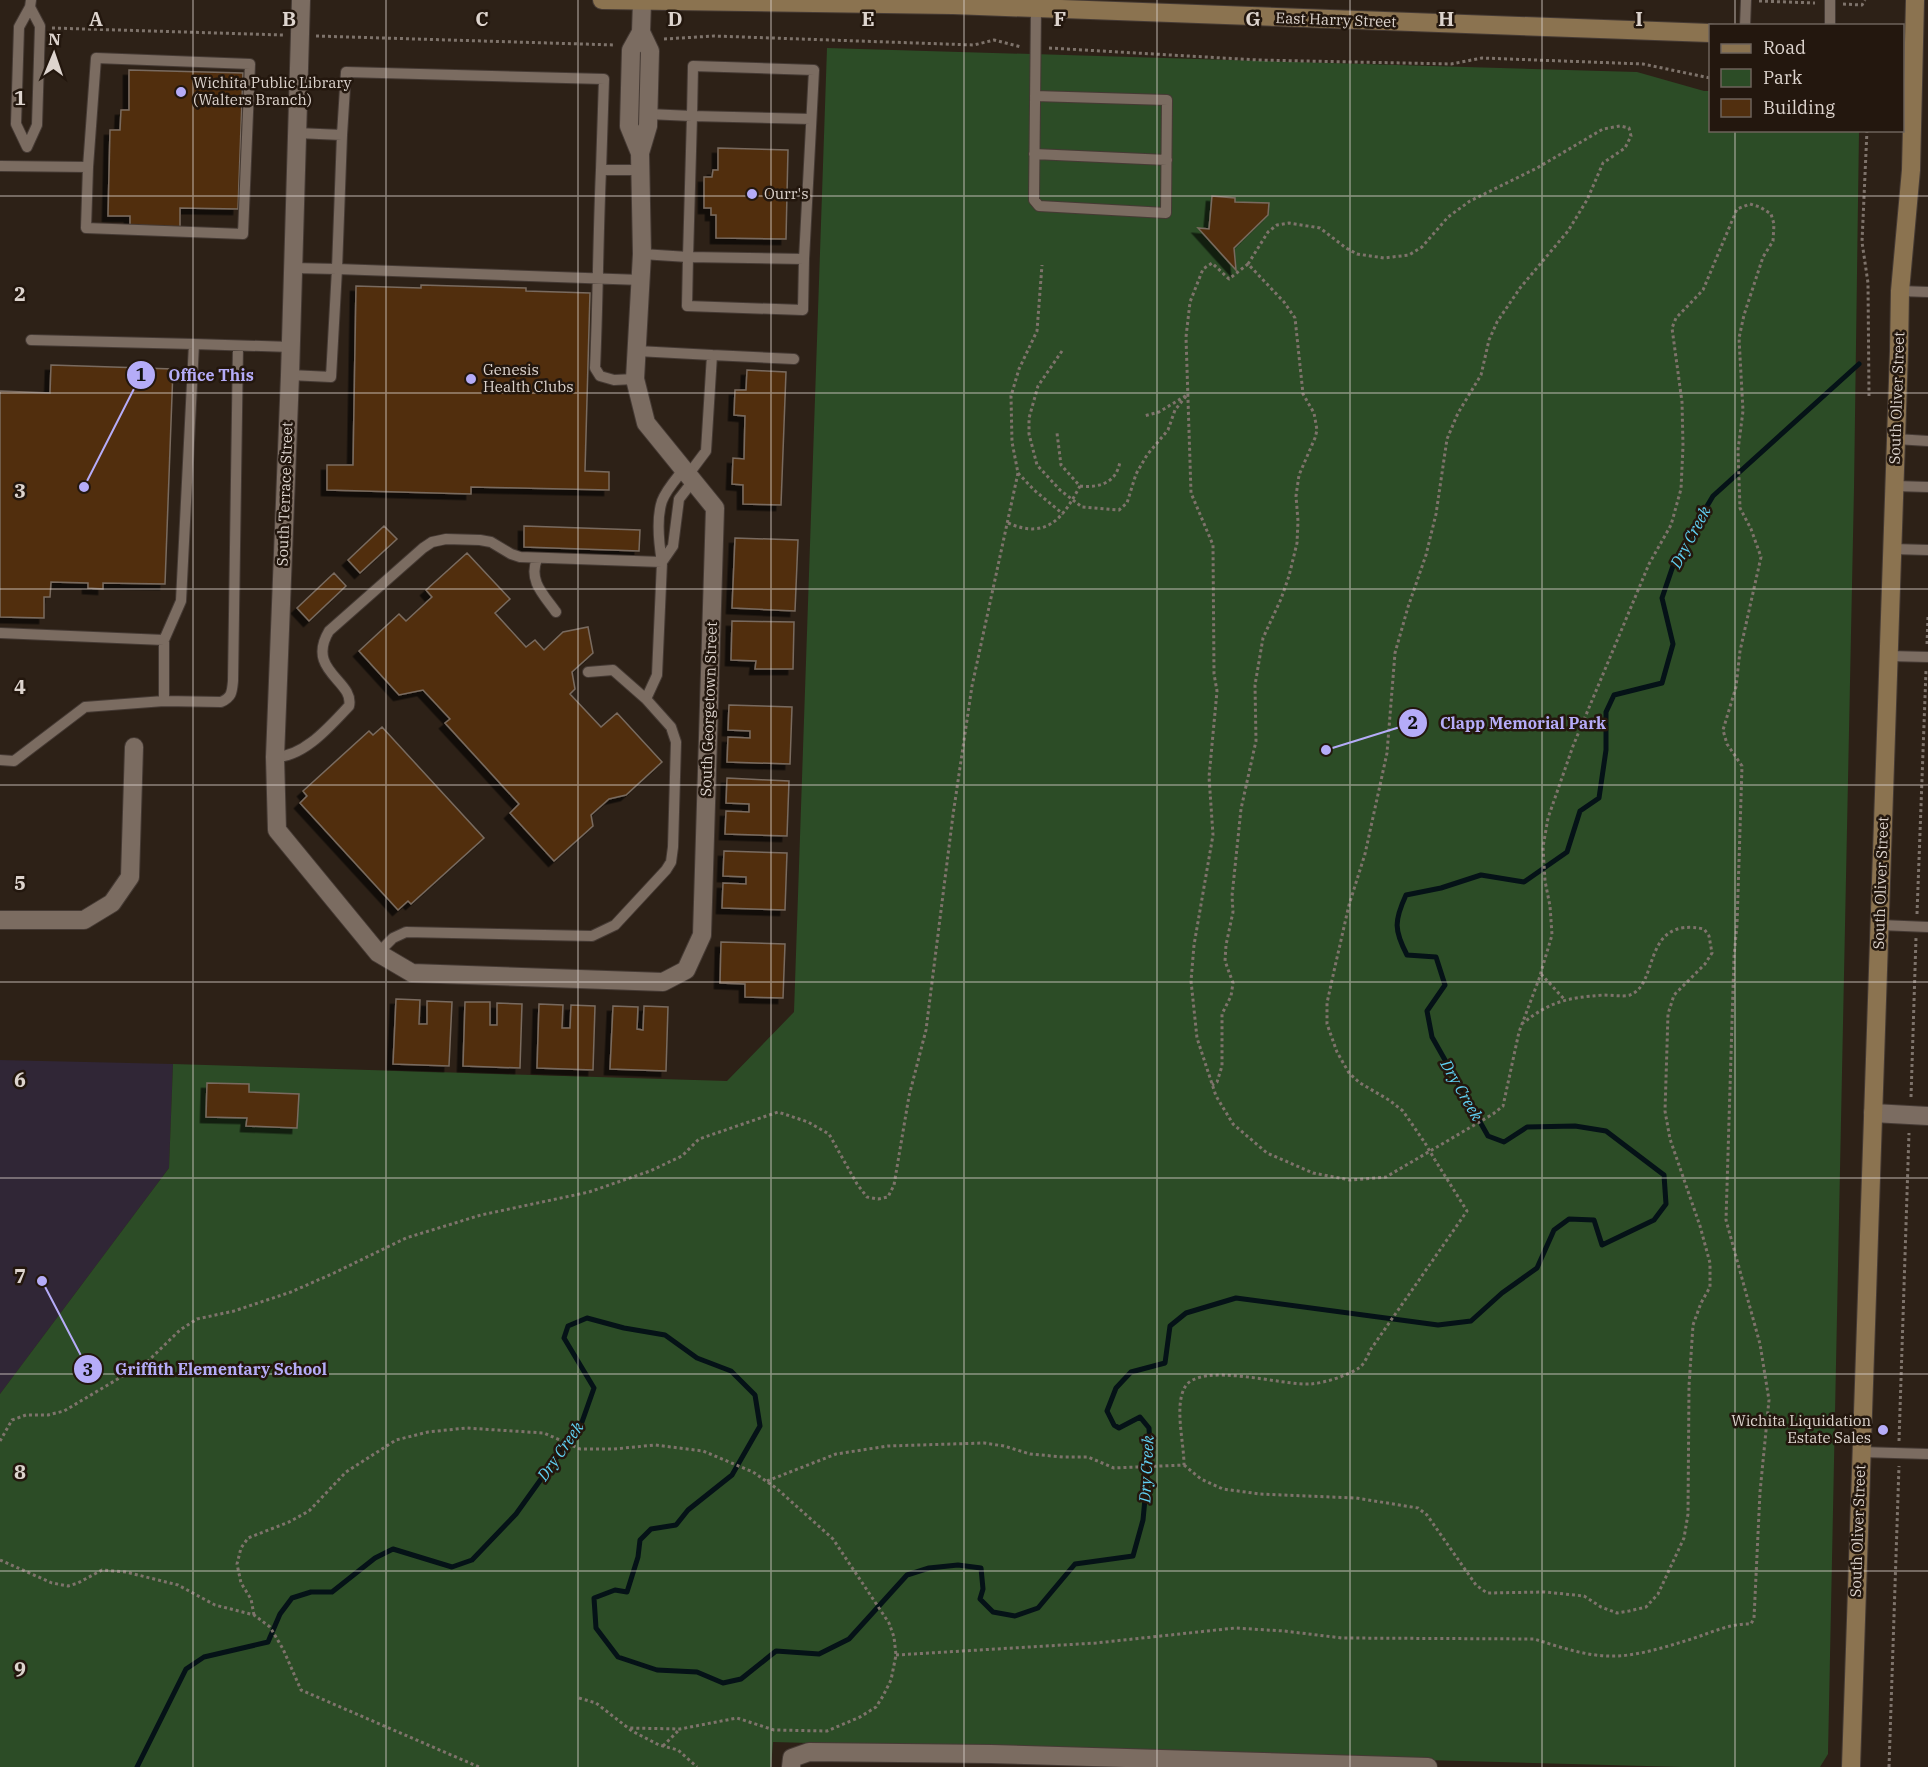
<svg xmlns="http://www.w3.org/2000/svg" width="1928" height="1767" viewBox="0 0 1928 1767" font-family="'IBM Plex Serif',serif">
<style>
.education{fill:#302636}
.green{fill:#2c4c26}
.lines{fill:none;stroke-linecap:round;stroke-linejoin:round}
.stream{stroke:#051217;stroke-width:5}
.building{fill:#512f0f;stroke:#796b5f;stroke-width:1.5;filter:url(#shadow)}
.lane-casing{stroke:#453a34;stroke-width:12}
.street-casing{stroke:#453a34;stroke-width:20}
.secondary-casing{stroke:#453a34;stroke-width:20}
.path{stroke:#7e736b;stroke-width:3;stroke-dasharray:3 3;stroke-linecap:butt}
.lane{stroke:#7b6c61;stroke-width:10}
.street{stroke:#7b6c61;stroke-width:18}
.secondary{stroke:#8b7350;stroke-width:18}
.path-bridge{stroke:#7e736b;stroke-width:3;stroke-dasharray:3 3;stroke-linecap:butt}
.grid{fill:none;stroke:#ddd4ce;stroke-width:1.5;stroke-opacity:0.55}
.poi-dot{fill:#b5acf8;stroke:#23170e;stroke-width:2}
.labels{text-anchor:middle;stroke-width:5;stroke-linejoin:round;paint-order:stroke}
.street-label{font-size:15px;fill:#ddd4ce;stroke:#23170e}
.poi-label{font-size:15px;fill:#ddd4ce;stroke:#23170e;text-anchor:start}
.water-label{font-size:16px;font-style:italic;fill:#60d1f4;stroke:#23170e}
.grid-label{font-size:20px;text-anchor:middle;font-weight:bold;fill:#ddd4ce;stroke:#23170e;stroke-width:5;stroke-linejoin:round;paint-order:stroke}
.leader{fill:none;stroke:#b5acf8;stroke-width:2}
.callout-dot{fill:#b5acf8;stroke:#23170e;stroke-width:2}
.mark-label{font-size:18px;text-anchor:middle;font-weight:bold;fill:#111}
.callout-label{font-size:16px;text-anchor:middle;font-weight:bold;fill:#b5acf8;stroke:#23170e;stroke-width:5;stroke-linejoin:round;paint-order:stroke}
</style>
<defs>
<filter id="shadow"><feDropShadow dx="-5.5" dy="5.5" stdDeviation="0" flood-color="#0009"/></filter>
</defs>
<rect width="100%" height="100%" fill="#2d2117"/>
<path class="education" d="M0,1060L173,1064L169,1168L0,1394Z"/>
<path class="green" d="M827,48L1637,72L1704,91H1710V130L1859,131L1854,488L1828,1754L1820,1767H1683L773,1742L771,1767H0V1394L169,1168L173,1064L727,1081L794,1012Z"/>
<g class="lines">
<path class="stream" d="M137,1767L186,1669L204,1657L268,1642L280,1614L292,1598L311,1592H332L375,1558L393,1549L452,1567L472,1560L516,1514L582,1422L594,1388L564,1338L568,1326L587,1318L624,1328L665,1335L697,1358L731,1371L755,1395L760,1426L732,1475L688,1510L676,1525L651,1529L640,1540L638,1557L627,1592L615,1590L594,1598L596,1628L618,1657L657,1670L697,1672L723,1683L741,1679L776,1651L819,1654L849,1639L907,1575L929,1568L958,1565L981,1568L983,1589L980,1599L993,1612L1015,1616L1038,1608L1075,1564L1133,1556L1143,1520L1150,1446L1149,1428L1140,1417L1119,1428L1114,1425L1107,1411L1116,1388L1131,1372L1165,1363L1170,1326L1186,1313L1236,1298L1438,1325L1471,1321L1502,1293L1537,1268L1554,1230L1569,1219L1594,1220L1602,1245L1654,1220L1666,1204L1664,1175L1606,1131L1575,1126L1527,1127L1504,1142L1488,1136L1432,1037L1427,1011L1445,985L1436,957L1407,955C1394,930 1394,921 1406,895L1441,888L1481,875L1524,882L1567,852L1580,811L1599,798L1606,750V712L1614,695L1662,683L1673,644L1662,598L1675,560L1713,496L1859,364"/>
</g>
<path class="building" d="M129,70L243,73L238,209L180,208V227L130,225V216H108L110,130H120L121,110H129Z
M718,148L788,150L786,239L716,238V215H711V208H704V177H712L713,170H718Z
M1212,196L1235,198V202L1269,203L1268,215L1234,248L1236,270L1198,228L1209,229Z
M421,285L526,288V291L590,293L585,471L609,472V490L471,487V494L327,490V465H353L356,286L421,288Z
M51,365L173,369L165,584L103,583V589L88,588V583L51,582L50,597H44V618L0,617V391L50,393Z
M747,370L786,372L781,505L743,504V485L732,484L733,458L744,459L745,416L734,415L735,390H746Z
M384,526L397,539L360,573L348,560Z
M524,526L640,530L639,551L524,547Z
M735,538L798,540L795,611L732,608Z
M467,553L510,599L495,613L526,647L535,640L544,650L563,632L588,627L593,653L572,672L575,689L570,694L601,727L617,713L662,762L626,795L609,799L591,815L593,826L554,861L510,813L519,804L445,723L450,719L423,690L399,695L359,651L399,614L406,621L432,597L426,590Z
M334,573L346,586L309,621L297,608Z
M732,621L794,622L793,669H755L756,661L731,660Z
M729,705L792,707L790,764L727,762L728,737L750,738V731L728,730Z
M382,727L484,838L411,904L408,901L398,910L300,803L307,796L303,791L369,731L373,735Z
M727,778L789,781L787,836L725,834L726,811L749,812V804L726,803Z
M724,851L787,853L785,910L722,908L723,883L746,884V877L723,876Z
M721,942L785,944L783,998L745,997V984L720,983Z
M396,999L420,1000L419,1024H427V1001L452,1002L449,1066L393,1064Z
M465,1002H490V1025H497V1003L522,1004L520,1068L463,1066Z
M539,1004L563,1005L562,1028H570L571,1005L595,1006L593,1070L537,1068Z
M613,1006L638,1007L637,1029L643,1030L644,1006L668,1007L666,1071L610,1069Z
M207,1083L249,1084V1092L299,1094L297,1128L246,1126L247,1118L206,1117Z"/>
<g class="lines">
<defs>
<path id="lane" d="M1745,26L1746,0
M1830,26V0
M96,58L250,64L243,234L86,228L88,167Z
M1035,96L1167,100L1166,213L1039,206L1034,200L1036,8
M342,135L346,72L604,79L601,170
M27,147L16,124L19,27L30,7L31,0
M27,147L37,125L40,26L30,7
M1034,154L1167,160
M0,166L88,167
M642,254L688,257L692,116L648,114
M804,259L803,310L687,306L688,257L804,259L814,70L693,66L692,116L811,119
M293,268L337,269L342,135L297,133
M1900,291L1928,292
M31,340L194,344L181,601L164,640V701
M194,344L291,347
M637,351L712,355L706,451L688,475
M712,355L794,359
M290,375L331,377L337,269L641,280
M635,379L614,380L600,376L595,368C598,302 598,236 601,170H641
M1896,439L1928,441
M683,470C676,479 666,490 662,501C656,519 659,544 662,562L673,546L679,499L693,481
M1895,486L1928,487
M1893,549L1928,550
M537,559C528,581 544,595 556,612
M0,633L164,640
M1889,656L1928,657
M588,672L613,670L646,699
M275,757C304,757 330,726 349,706C355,681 305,671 329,631L423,548L432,542L446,539L480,540L491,542L511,554L520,557L662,562L657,675L646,699L671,727L676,742L673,847L671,862L666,870L615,925L592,936L406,932L393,938L378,953
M0,760L14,761L85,707L164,701L221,702C232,697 232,692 233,681L238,346
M1880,925L1928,927
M1861,1452L1928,1454"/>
<path id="street" d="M301,0L290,375L275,757L277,830L378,953L412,973L663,982L686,970L702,935L715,508L646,423L635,379L642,254L640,153L648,126L650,51L641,32
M640,153L629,126L631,50L641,32L642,2
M0,920H84L112,903L130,877L134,747
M1873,1113L1928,1116
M791,1767L792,1758L809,1752L991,1754L1428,1767"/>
<path id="secondary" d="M602,0L953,5L1710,33
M1851,1767L1899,351L1900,291L1911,170L1915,0"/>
</defs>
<use href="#lane" class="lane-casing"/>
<use href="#street" class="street-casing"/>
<use href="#secondary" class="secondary-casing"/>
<path class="path" d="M1759,1L1815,3
M1843,4L1862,5L1865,0
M52,28L283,35
M316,36L615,45
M664,39L714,36L974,45L994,40L1021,47
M1049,48L1258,60L1451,64L1482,58L1643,64L1710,78
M1867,130L1862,242L1868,283L1869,396
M1248,264L1268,232L1277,225L1289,223L1320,228L1346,248L1357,254L1384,258L1409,255L1422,247L1448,217L1470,201L1537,168L1603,129L1620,126L1629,128L1631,136L1625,148L1603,163L1587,200L1568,231L1520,288L1497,322L1489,340L1481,375L1458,413L1447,439L1436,514L1426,555L1408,607L1395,653L1387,753L1365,854L1349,905L1334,971L1327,1003V1024L1337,1052L1349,1073L1360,1083L1389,1100L1403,1111L1425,1143
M1062,351L1038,386L1029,418V434L1037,465L1060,490L1082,507L1119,510L1127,503L1136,474L1147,455L1168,430L1175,410L1187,395L1159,412L1144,416
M1018,473L1034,490L1063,514
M1080,486C1099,488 1117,483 1120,461
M1008,523C1047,540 1063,518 1080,486L1061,465L1057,433
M1927,644L1928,617
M1917,914L1926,671
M1541,974L1564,999
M1911,1097L1916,938
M0,1441L12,1420L26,1415H48L64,1411L148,1361L180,1330L197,1319L234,1311L291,1292L334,1273L406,1238L481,1215L589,1192L650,1171L682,1156L699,1139L778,1112L808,1122L829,1134L857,1184L867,1197L878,1199L888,1197L894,1185L909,1096L926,1030L953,815L972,686L1018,473L1012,442L1011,396L1019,369L1037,331L1042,265
M1899,1441L1909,1133
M1184,1465L1201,1479L1223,1489L1260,1494L1356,1498L1418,1508L1427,1515L1476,1585L1487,1593L1545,1592L1584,1596L1601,1607L1617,1613L1629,1611L1646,1607L1658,1594L1684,1538L1688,1514L1689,1386L1693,1325L1701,1303L1710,1287V1263L1700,1226L1670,1139L1665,1111L1668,1014L1674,995L1705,964L1712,953L1709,936L1704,929C1641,916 1660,984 1630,995C1623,997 1611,995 1603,995C1567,998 1551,1001 1523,1023
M767,1481L836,1454L888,1446L984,1443L1004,1446L1030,1454L1063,1457H1088L1114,1468L1184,1465C1184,1442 1174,1406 1185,1387C1200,1361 1284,1386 1310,1384C1325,1383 1346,1376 1359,1368C1364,1365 1368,1355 1371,1349L1467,1211L1435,1160
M0,1560L52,1583L68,1586L78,1583L102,1570L126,1572L178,1585L215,1605L254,1615L270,1627L283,1649L301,1690L479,1767
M254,1615L251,1599L241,1583L237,1564L241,1548L248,1538L289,1522L309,1511L346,1472L396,1440L428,1432L466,1428L544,1433L580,1449H614L655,1445L703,1451L753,1472L776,1488L833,1539L889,1623L894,1637L896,1655L891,1680L883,1696L876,1707L860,1717L827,1731L774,1730L737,1718L680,1729L629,1728
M896,1655L1096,1643L1235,1628L1284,1631L1342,1638L1534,1639C1557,1646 1582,1655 1607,1656C1635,1657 1662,1648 1688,1640C1709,1634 1729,1623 1751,1624L1754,1618L1760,1492L1769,1400L1760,1344L1726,1220L1734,956L1737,925L1742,766L1727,744L1723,730L1736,687L1740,651L1761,557L1751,529L1740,508L1738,450L1743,411L1739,338L1744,315L1763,257L1773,241L1774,224L1771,214L1760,207L1750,204L1737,209L1703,290L1676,318L1672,328L1682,402L1683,446L1681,489L1671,525L1649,564L1573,746L1548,818L1543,847L1545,881L1550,906L1552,935L1539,979L1519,1032L1503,1106L1493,1114L1386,1177L1350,1180L1313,1173L1267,1153L1233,1124L1216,1096L1197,1038L1191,981L1194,945L1213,835L1209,777L1217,691L1214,674L1213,545L1191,493L1186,337L1190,302L1203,269L1212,263L1229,279L1248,264L1284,302L1295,318L1303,394L1314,413L1317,430L1315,438L1299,475L1296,496L1298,521L1297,543L1289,576L1281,599L1263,638L1255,685L1256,741L1241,809L1232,896L1233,912L1226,945L1225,961L1233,983L1231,996L1222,1014V1066L1217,1082L1212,1085
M579,1698L596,1703L632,1731L659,1745L678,1750L697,1767
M663,1746L680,1729
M1889,1767L1899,1466"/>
<use href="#lane" class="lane"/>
<use href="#street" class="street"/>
<use href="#secondary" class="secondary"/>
<path class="path-bridge" d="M1425,1143L1435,1160"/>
</g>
<path class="grid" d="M193,0V1767M386,0V1767M578,0V1767M771,0V1767M964,0V1767M1157,0V1767M1350,0V1767M1542,0V1767M1735,0V26M1735,130V1767M0,196H1928M0,393H1928M0,589H1928M0,785H1928M0,982H1928M0,1178H1928M0,1374H1928M0,1571H1928"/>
<g class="poi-dot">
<circle cx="181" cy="92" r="6"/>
<circle cx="752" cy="194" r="6"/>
<circle cx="471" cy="379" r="6"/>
<circle cx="1883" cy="1430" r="6"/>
</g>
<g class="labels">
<g class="street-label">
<text transform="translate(1336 20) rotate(2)" y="5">East Harry Street</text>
<text transform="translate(1897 398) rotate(-88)" y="5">South Oliver Street</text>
<text transform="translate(285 494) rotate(-88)" y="5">South Terrace Street</text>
<text transform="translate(709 709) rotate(-88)" y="5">South Georgetown Street</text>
<text transform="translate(1881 883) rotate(-88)" y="5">South Oliver Street</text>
<text transform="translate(1858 1531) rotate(-88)" y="5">South Oliver Street</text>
</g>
<g class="poi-label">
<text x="193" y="88">Wichita Public Library<tspan x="193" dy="17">(Walters Branch)</tspan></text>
<text x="764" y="199">Ourr's</text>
<text x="483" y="375">Genesis<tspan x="483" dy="17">Health Clubs</tspan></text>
<text x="1871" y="1426" text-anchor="end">Wichita Liquidation<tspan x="1871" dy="17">Estate Sales</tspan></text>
</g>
<g class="water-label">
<text transform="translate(1690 537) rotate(-62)" y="6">Dry Creek</text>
<text transform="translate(1462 1090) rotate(60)" y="6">Dry Creek</text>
<text transform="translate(560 1451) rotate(-55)" y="6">Dry Creek</text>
<text transform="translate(1146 1469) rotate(-87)" y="6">Dry Creek</text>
</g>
</g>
<g class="grid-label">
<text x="96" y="26">A</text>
<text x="289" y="26">B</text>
<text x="482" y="26">C</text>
<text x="675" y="26">D</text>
<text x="868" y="26">E</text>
<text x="1060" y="26">F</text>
<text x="1253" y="26">G</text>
<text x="1446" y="26">H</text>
<text x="1639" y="26">I</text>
<text x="20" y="105">1</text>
<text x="20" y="301">2</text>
<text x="20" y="498">3</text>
<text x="20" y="694">4</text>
<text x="20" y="890">5</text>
<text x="20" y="1087">6</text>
<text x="20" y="1283">7</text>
<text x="20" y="1479">8</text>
<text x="20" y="1676">9</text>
</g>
<path class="leader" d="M84 487L141 375M1326 750L1413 723M42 1281L88 1369"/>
<g class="callout-dot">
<circle cx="84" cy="487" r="6"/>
<circle cx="1326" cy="750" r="6"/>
<circle cx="42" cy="1281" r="6"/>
<circle cx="141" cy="375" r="15"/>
<circle cx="1413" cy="723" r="15"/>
<circle cx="88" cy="1369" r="15"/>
</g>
<g class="mark-label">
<text x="141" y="381">1</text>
<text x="1413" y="729">2</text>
<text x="88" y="1376">3</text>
</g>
<g class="callout-label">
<text x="211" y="381">Office This</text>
<text x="1523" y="729">Clapp Memorial Park</text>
<text x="221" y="1375">Griffith Elementary School</text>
</g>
<rect x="1709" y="24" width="195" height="108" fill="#23170e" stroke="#6d635b" stroke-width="1.5"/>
<rect x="1721" y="44" width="30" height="9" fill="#8b7350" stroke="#6d635b" stroke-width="1.5"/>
<text x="1763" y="54" font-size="18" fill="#ddd4ce">Road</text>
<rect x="1721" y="69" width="30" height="18" fill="#2c4c26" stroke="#6d635b" stroke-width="1.5"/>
<text x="1763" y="84" font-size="18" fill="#ddd4ce">Park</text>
<rect x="1721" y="99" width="30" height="18" fill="#512f0f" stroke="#6d635b" stroke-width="1.5"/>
<text x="1763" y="114" font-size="18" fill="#ddd4ce">Building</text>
<g transform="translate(54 54) rotate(2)" stroke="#23170e" stroke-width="4.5" paint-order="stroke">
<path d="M0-4.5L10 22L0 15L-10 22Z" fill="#ddd4ce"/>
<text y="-9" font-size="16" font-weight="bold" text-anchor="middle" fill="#ddd4ce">N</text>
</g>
</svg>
